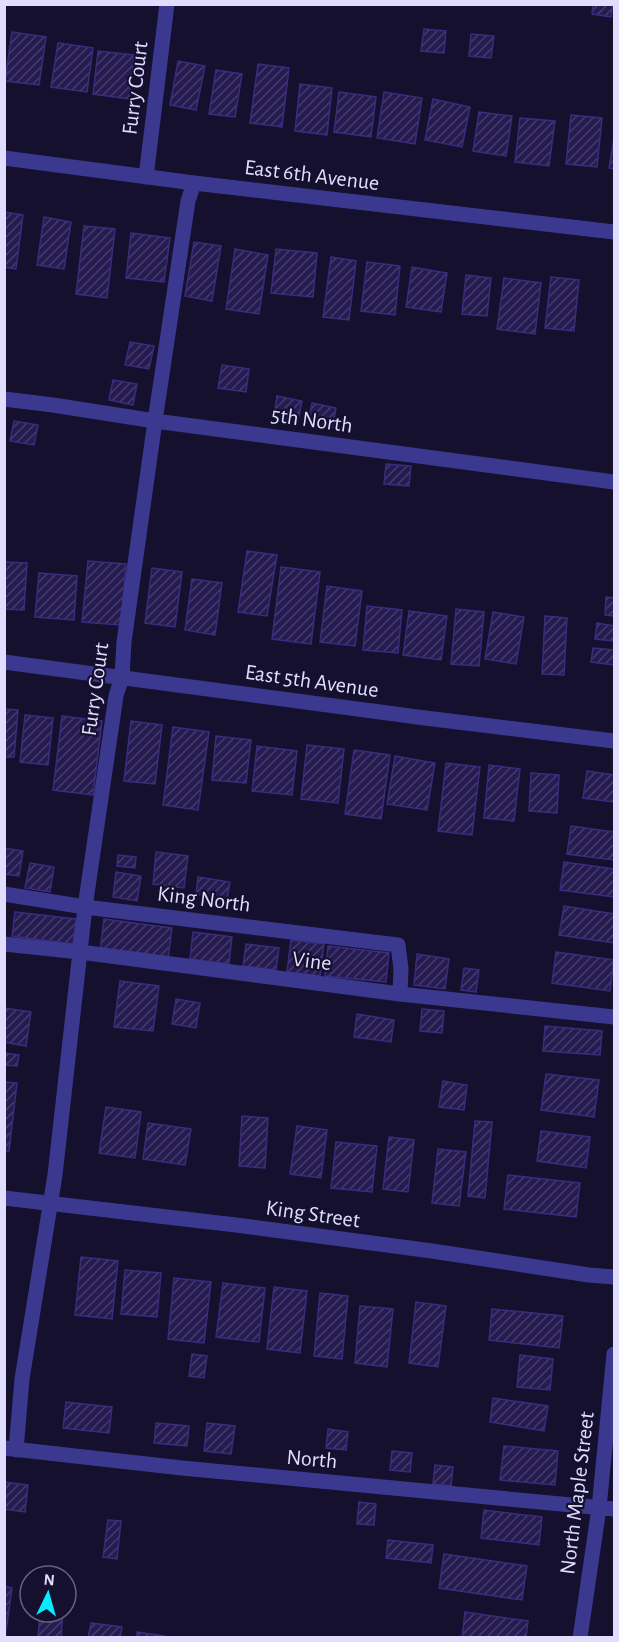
<svg xmlns="http://www.w3.org/2000/svg" width="619" height="1642" viewBox="0 0 619 1642" font-family="'Alegreya Sans',sans-serif">
<style>
.building{fill:url(#building-hatch);stroke:#3a2c7d;stroke-width:1.5}
.lines{fill:none;stroke-linecap:round;stroke-linejoin:round}
.minor{stroke:#3b398f;stroke-width:15}
.labels{text-anchor:middle;stroke-width:4.5;stroke-linejoin:round;paint-order:stroke}
.street-label{font-size:22px;fill:#e0ddff;stroke:#15102e}
</style>
<defs>
<pattern id="building-hatch" width="6" height="6" patternUnits="userSpaceOnUse" patternTransform="scale(1.5)"><rect width="6" height="6" fill="#251b50"/><path d="M-1 1l2-2M0 6l6-6M5 7l2-2" fill="none" stroke="#443c6a"/></pattern>
</defs>
<rect width="100%" height="100%" fill="#15102e"/>
<path class="building" d="M593,4H613L611,17L592,14Z
M424,29L446,31L444,53L421,51Z
M12,32L46,37L39,85L5,81Z
M471,34L494,36L491,58L469,56Z
M58,43L93,48L87,92L51,87Z
M98,51L134,55L129,99L93,94Z
M178,61L205,66L196,110L170,105Z
M258,64L289,68L282,127L250,123Z
M216,70L242,74L235,117L209,114Z
M300,84L332,88L327,135L295,131Z
M339,92L376,97L371,137L334,132Z
M384,92L422,98L415,144L377,138Z
M433,99L470,107L462,147L425,140Z
M479,112L512,116L506,156L473,151Z
M571,115L602,118L597,167L566,164Z
M520,118L555,121L549,166L515,162Z
M614,138V169L609,168Z
M4,212L23,215L16,269L4,267Z
M44,217L71,222L64,269L37,265Z
M84,226L115,229L107,298L76,294Z
M131,233L170,238L164,282L126,278Z
M194,242L221,246L212,301L185,296Z
M235,249L268,255L259,314L226,309Z
M276,249L317,253L313,297L271,293Z
M331,257L356,261L349,320L323,317Z
M367,262L400,266L395,315L361,311Z
M412,267L447,273L441,312L406,307Z
M466,275L491,278L487,316L462,314Z
M551,277L579,280L574,331L545,328Z
M504,278L541,283L535,334L497,329Z
M130,342L154,346L149,369L125,365Z
M222,365L249,369L246,392L218,388Z
M113,380L137,384L133,405L109,400Z
M277,396L302,401L298,421L274,416Z
M312,403L336,408L332,428L308,423Z
M14,421L38,425L34,445L10,441Z
M386,464L411,466L409,486L384,484Z
M247,551L277,555L267,616L238,612Z
M88,561L126,564L121,625L82,622Z
M4,562L27,563L24,610L4,609Z
M281,567L320,572L311,644L272,639Z
M152,568L182,572L175,627L145,623Z
M39,573L77,576L74,620L35,617Z
M192,579L222,583L215,635L185,630Z
M327,586L362,591L355,646L320,642Z
M606,597L614,598V616L605,615Z
M367,606L402,610L398,653L363,650Z
M456,609L484,612L479,666L451,664Z
M409,611L447,616L441,660L403,655Z
M493,612L524,617L516,664L485,659Z
M545,616L567,618L564,675L542,674Z
M597,623L614,626V641L595,639Z
M593,648L614,650V665L591,662Z
M4,709L18,710L14,757H4Z
M25,715L53,718L48,765L20,762Z
M62,716L102,721L93,795L53,790Z
M131,721L162,725L155,784L124,781Z
M173,727L209,732L198,810L163,805Z
M216,736L251,740L246,783L212,780Z
M307,745L344,749L338,803L301,799Z
M257,746L297,751L292,795L252,791Z
M354,750L390,755L381,819L345,814Z
M395,756L435,763L427,810L387,804Z
M446,763L480,767L472,835L438,831Z
M489,765L520,769L514,821L484,818Z
M587,771L614,775V802L583,798Z
M531,773L559,775L557,813L529,811Z
M571,826L614,832V860L567,854Z
M4,848L23,851L19,876L4,874Z
M156,852L188,856L184,888L153,884Z
M118,855L136,857L135,868L117,866Z
M564,862L614,869V897L560,890Z
M30,863L54,867L50,892L25,888Z
M116,872L141,876L137,901L113,897Z
M198,877L230,882L227,899L196,894Z
M564,906L614,914V943L559,935Z
M15,912L76,919L73,944L12,936Z
M104,919L172,928L168,959L100,951Z
M193,932L232,937L229,964L190,959Z
M291,940L324,944L320,976L287,972Z
M246,944L279,948L276,970L243,966Z
M328,946L389,953L386,982L325,976Z
M556,952L614,960L610,991L552,983Z
M417,954L449,959L445,989L414,985Z
M464,968L479,970L476,992L461,990Z
M120,981L159,986L153,1031L114,1027Z
M176,999L200,1003L196,1028L172,1024Z
M4,1008L31,1012L26,1046L4,1042Z
M422,1009L444,1011L442,1033L420,1031Z
M357,1014L394,1020L391,1042L354,1037Z
M545,1026L602,1031L600,1055L543,1051Z
M4,1053L19,1055L17,1066L4,1065Z
M546,1074L599,1080L594,1117L541,1110Z
M443,1081L467,1085L464,1110L439,1107Z
M4,1082L17,1083L9,1151H4Z
M106,1107L141,1112L135,1158L99,1153Z
M242,1116L268,1118L265,1168L239,1166Z
M475,1121L492,1122L485,1198L468,1196Z
M148,1123L191,1129L185,1165L143,1159Z
M297,1126L327,1130L321,1178L290,1174Z
M541,1131L590,1137L586,1168L537,1161Z
M389,1137L414,1140L408,1192L383,1189Z
M336,1142L377,1146L372,1192L331,1188Z
M438,1149L466,1152L459,1206L432,1203Z
M508,1175L580,1183L576,1217L504,1209Z
M81,1257L118,1261L112,1319L75,1315Z
M125,1270L161,1273L157,1317L121,1314Z
M174,1278L211,1282L204,1343L168,1339Z
M223,1283L265,1288L259,1342L216,1337Z
M274,1287L307,1291L300,1353L267,1349Z
M320,1293L348,1296L342,1359L314,1356Z
M416,1302L446,1306L438,1367L409,1363Z
M360,1306L393,1309L387,1367L355,1363Z
M492,1309L563,1316L559,1348L489,1340Z
M192,1354L207,1356L204,1378L189,1376Z
M520,1355L553,1359L550,1390L517,1387Z
M493,1398L548,1406L544,1431L490,1422Z
M66,1402L112,1407L109,1433L63,1428Z
M156,1423L189,1426L187,1446L154,1443Z
M207,1423L235,1426L231,1454L204,1451Z
M328,1429L348,1432L346,1450L326,1448Z
M504,1446L558,1451L555,1485L500,1480Z
M392,1451L412,1453L410,1472L390,1470Z
M435,1465L453,1467L451,1486L433,1484Z
M4,1482L28,1485L25,1512L4,1509Z
M359,1502L376,1504L374,1525L357,1524Z
M484,1510L542,1517L539,1545L481,1538Z
M108,1520L121,1521L117,1559L103,1557Z
M388,1540L433,1545L431,1563L386,1558Z
M444,1554L527,1566L522,1600L439,1588Z
M4,1586L12,1588L5,1638H4Z
M40,1612H63L61,1638H38Z
M465,1612L528,1621L526,1638H462Z
M91,1623L122,1627L120,1638H88Z
M137,1632L164,1636V1638H137Z"/>
<g class="lines">
<path class="minor" d="M4,158L194,183L614,232
M146,177L167,4
M4,399L53,405L155,421L614,482
M4,662L425,718L614,741
M4,894L85,907L398,945L401,969L400,994
M4,944L80,952L400,994L614,1017
M4,1198L236,1225L432,1251L589,1275L614,1277
M4,1448L182,1468L614,1509
M16,1450L22,1379L55,1175L85,907L116,696L122,677L124,642L155,421L188,201L194,183
M580,1638L599,1508L614,1354"/>
</g>
<g class="labels">
<g class="street-label">
<text transform="translate(134 88) rotate(-83)" y="8">Furry Court</text>
<text transform="translate(312 174) rotate(7)" y="8">East 6th Avenue</text>
<text transform="translate(312 419) rotate(8)" y="8">5th North</text>
<text transform="translate(312 680) rotate(8)" y="8">East 5th Avenue</text>
<text transform="translate(94 689) rotate(-82)" y="8">Furry Court</text>
<text transform="translate(204 898) rotate(7)" y="8">King North</text>
<text transform="translate(312 960) rotate(7)" y="8">Vine</text>
<text transform="translate(313 1213) rotate(8)" y="8">King Street</text>
<text transform="translate(312 1458) rotate(5)" y="8">North</text>
<text transform="translate(576 1493) rotate(-83)" y="8">North Maple Street</text>
</g>
</g>
<rect width="619" height="1642" fill="none" stroke="#e0ddff" stroke-width="12"/>
<g transform="translate(48 1594) rotate(5)"><circle r="28" fill="#15102e" stroke="#666282" stroke-width="1.5"/>
<path d="M0-4.5L10 22L0 15L-10 22Z" fill="#09ecff"/>
<text y="-9" font-size="16" font-weight="bold" text-anchor="middle" fill="#e0ddff">N</text>
</g>
</svg>
